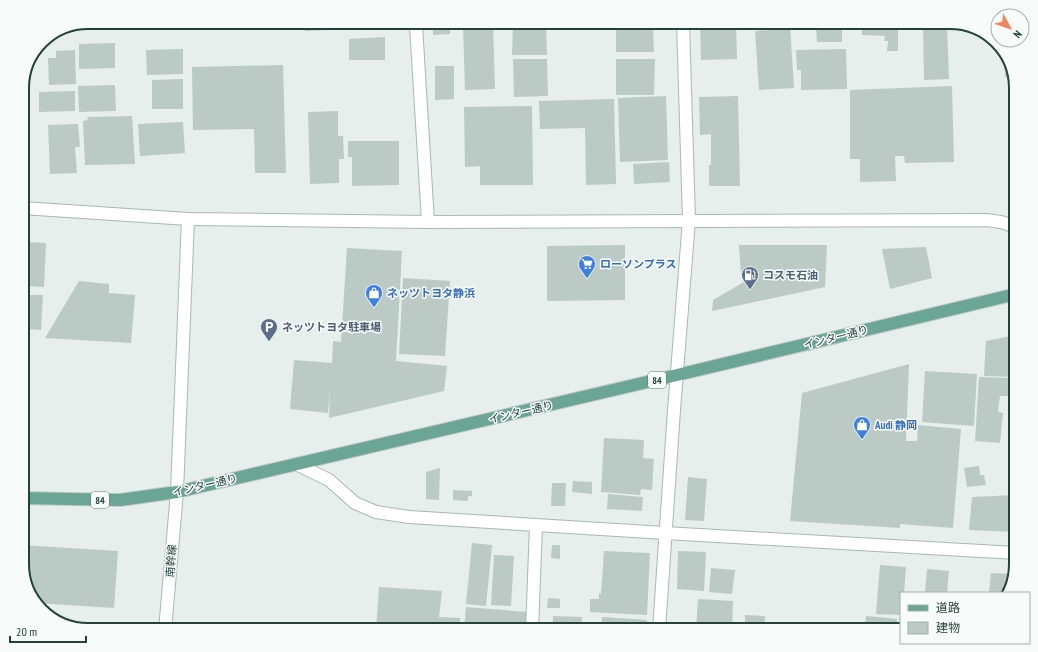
<svg xmlns="http://www.w3.org/2000/svg" width="1038" height="652" viewBox="0 0 1038 652" font-family="'PT Sans Narrow','Noto Sans JP',sans-serif">
<style>
.building{fill:#bbcac4}
.lines{fill:none;stroke-linecap:round;stroke-linejoin:round}
.minor-casing{stroke:#a8b8b2;stroke-width:14}
.tertiary-casing{stroke:#a8b8b2;stroke-width:14}
.secondary-casing{stroke:#a4bbb3;stroke-width:14}
.primary-casing{stroke:#c2cac8;stroke-width:14}
.minor{stroke:#fff;stroke-width:12}
.tertiary{stroke:#fff;stroke-width:12}
.secondary{stroke:#fff;stroke-width:12}
.primary{stroke:#6aa596;stroke-width:12}
.labels{text-anchor:middle;stroke-width:3;stroke-linejoin:round;paint-order:stroke}
.shield{fill:#f7fbf9;stroke:#637a73;stroke-width:1}
.shield-label{font-size:10px;font-weight:bold;fill:#24423a}
.shop-label{font-size:11px;font-weight:bold;fill:#366cbe;stroke:#f7fbf9;text-anchor:start}
.service-label{font-size:11px;font-weight:bold;fill:#4e5e75;stroke:#f7fbf9;text-anchor:start}
.street-label{font-size:11px;fill:#24423a;stroke:#f7fbf9}
.rim{fill:none;stroke:#24423a;stroke-width:2}
</style>
<rect width="100%" height="100%" fill="#e6efeb"/>
<path class="building" d="M862,22H898V51H887L888,41H884L885,36L862,35Z
M700,23H736L737,59L701,60Z
M816,23H842V42H817Z
M513,24H546L547,55H512Z
M397,25V27L305,31V26Z
M433,25H450V34L433,35Z
M463,25H493L495,89L465,90Z
M783,25H790L794,88L759,90L755,31L783,29Z
M923,25H947L949,79L924,80Z
M76,27H115V29L77,30Z
M616,29H653L654,52H616Z
M385,37V60H349V39Z
M115,43V68L79,69V44Z
M183,49V74L147,75L146,50Z
M846,49L847,89L801,90V70H797L796,50Z
M75,50L76,84L49,85L48,58H56V51Z
M1004,52L1007,55L1014,77H1005Z
M513,59H547L548,96L514,97Z
M616,59H655L654,95H616Z
M283,65L286,173H255L254,129L193,130L192,67Z
M435,66H454V99L435,100Z
M183,79V109H152V80Z
M115,85L116,111L79,112L78,86Z
M952,86L954,162L905,163L904,156H895L896,181L860,182V159H850V90Z
M1011,86H1016V160H1012Z
M75,91V111L39,112V92Z
M666,96L668,160L620,162L618,98Z
M738,96L740,186H709V165H711V134L700,135L699,97Z
M614,99L616,184L586,185L585,128L540,129L539,101Z
M532,106L533,185H480V166L465,167L464,107Z
M338,111V136H343L344,159H339V183L310,184L308,112Z
M132,116L135,164L85,165L83,121L88,120L87,117Z
M183,122L185,153L140,156L138,124Z
M78,124L80,147H75L77,173L50,174L48,125Z
M22,131H26L27,160H22Z
M348,141H399V185L352,186V157H348Z
M669,162L670,182L634,184L633,164Z
M27,242L46,243L44,287L26,286Z
M625,245V300L547,301V246Z
M739,245H827L825,287L712,311L713,300L756,275L741,274Z
M926,247L932,278L890,289L882,249Z
M347,248L402,251L396,361L447,366L444,391L329,418L330,388L328,413L290,409L294,360L332,363L333,341L341,342Z
M403,278L450,281L445,356L399,354Z
M79,281L109,284V293L135,295L131,343L45,338Z
M27,295H43L41,330L25,329Z
M1016,335V377L984,376L986,341Z
M909,364L906,441H917L918,425L961,429L953,528L900,524V528L790,521L802,393Z
M925,371L977,374L974,426L922,422Z
M979,377L1014,378V396H1000L998,412L1003,413L1000,443L975,441Z
M604,438L644,440L643,458L654,459L652,490L641,489L640,495L601,492Z
M979,466L980,475H984L986,485L967,487L964,468Z
M440,468L439,500L426,499V472Z
M688,477L707,479L704,521L685,520Z
M573,481L592,482V494L572,492Z
M552,483H566L565,506H551Z
M453,490L472,491V496H468V501L453,500Z
M608,494L643,497L642,511L607,509Z
M1016,495V532L969,530L972,497Z
M472,543L492,545L486,606L466,604Z
M22,545L118,551L114,608L36,603L31,597L22,568Z
M552,545H560V559L551,558Z
M604,551L650,553L647,615L590,612V599H599V593L601,594Z
M678,551L706,552L704,591L677,589Z
M494,555L514,556L511,606L491,605Z
M880,565L906,567L904,593H901V615L876,614Z
M711,568L735,570L732,594L709,592Z
M927,569L949,571L947,593H925Z
M991,573L1013,574L1007,593H989Z
M379,587L442,591L439,617L460,618L459,630H376Z
M548,598L560,599V608H547Z
M698,599L733,601L732,630H696Z
M466,607L527,612L526,630H464Z
M745,615L765,616L764,630H745Z
M553,616L582,617L581,630H553Z
M866,616L897,619L896,630H864Z
M602,617L647,620V630H602Z
M781,623L842,626V630H781Z"/>
<g class="lines">
<defs>
<path id="minor" d="M416,25L428,222
M296,464L329,480L355,503L376,512L409,517L665,533L1016,553
M177,492L188,219
M532,630L536,525
M659,630L674,410L689,220L683,23"/>
<path id="tertiary" d="M22,208L188,219L428,222L987,220L1001,222L1016,227"/>
<path id="secondary" d="M165,630L177,492"/>
<path id="primary" d="M22,498L120,500L177,492L677,375L1016,294"/>
</defs>
<use href="#minor" class="minor-casing"/>
<use href="#tertiary" class="tertiary-casing"/>
<use href="#secondary" class="secondary-casing"/>
<use href="#primary" class="primary-casing"/>
<use href="#minor" class="minor"/>
<use href="#tertiary" class="tertiary"/>
<use href="#secondary" class="secondary"/>
<use href="#primary" class="primary"/>
</g>
<defs>
<symbol id="supermarket-pin" viewBox="-11 -11 22 30"><path d="M0 17L-7.5 6A9.5 9.5 0 1 1 7.5 6Z" fill="#3f7fe0" stroke="#f7fbf9"/><path d="M-6-5.5h2.5l.6 2H6L4.5 2H-2.5L-4.4-4H-6ZM-1.5 3.2a1.3 1.3 0 1 0 .1 0ZM3 3.2a1.3 1.3 0 1 0 .1 0Z" fill="#fff"/></symbol>
<symbol id="fuel-pin" viewBox="-11 -11 22 30"><path d="M0 17L-7.5 6A9.5 9.5 0 1 1 7.5 6Z" fill="#5c6f8a" stroke="#f7fbf9"/><path d="M-5.5-6h7V0h2V4h1.3V-2.5L3-4.5l.8-.8L6-3V5H2.5V1h-1V6h-7ZM-4.2-4.7v3.2H.2V-4.7Z" fill="#fff"/></symbol>
<symbol id="shop-pin" viewBox="-11 -11 22 30"><path d="M0 17L-7.5 6A9.5 9.5 0 1 1 7.5 6Z" fill="#3f7fe0" stroke="#f7fbf9"/><path d="M-5-2.5h2.3a2.7 3.5 0 0 1 5.4 0H5L5.5 6h-11ZM-1.5-2.5h3a1.5 2.3 0 0 0-3 0Z" fill="#fff"/></symbol>
<symbol id="parking-pin" viewBox="-11 -11 22 30"><path d="M0 17L-7.5 6A9.5 9.5 0 1 1 7.5 6Z" fill="#5c6f8a" stroke="#f7fbf9"/><path d="M-3.5-5.5H1a3.5 3.5 0 0 1 0 7H-1V5.5H-3.5ZM-1-3.4V-.6H.8a1.4 1.4 0 0 0 0-2.8Z" fill="#fff"/></symbol>
</defs>
<g fill-rule="evenodd">
<use href="#supermarket-pin" x="577" y="254" width="20" height="27"/>
<use href="#fuel-pin" x="740" y="265" width="20" height="27"/>
<use href="#shop-pin" x="364" y="283" width="20" height="27"/>
<use href="#parking-pin" x="259" y="317" width="20" height="27"/>
<use href="#shop-pin" x="852" y="415" width="20" height="27"/>
</g>
<g class="labels">
<g class="shield">
<rect x="648" y="372" width="18" height="16" rx="3"/>
<rect x="91" y="492" width="18" height="16" rx="3"/>
</g>
<g class="shield-label">
<text x="657" y="384">84</text>
<text x="100" y="504">84</text>
</g>
<g class="shop-label">
<text x="600" y="268">ローソンプラス</text>
<text x="387" y="297">ネッツトヨタ静浜</text>
<text x="875" y="429">Audi 静岡</text>
</g>
<g class="service-label">
<text x="763" y="279">コスモ石油</text>
<text x="282" y="331">ネッツトヨタ駐車場</text>
</g>
<g class="street-label">
<text transform="translate(836 337) rotate(-14)" y="4">インター通り</text>
<text transform="translate(521 412) rotate(-13)" y="4">インター通り</text>
<text transform="translate(205 485) rotate(-13)" y="4">インター通り</text>
<text transform="translate(171 561) rotate(-86)" y="4">南幹線</text>
</g>
</g>
<path d="M0 0H1038V652H0ZM88 29H950A59 59 0 0 1 1009 88V564A59 59 0 0 1 950 623H88A59 59 0 0 1 29 564V88A59 59 0 0 1 88 29Z" fill="#f7fbf9" fill-rule="evenodd"/>
<path class="rim" d="M88 29H950A59 59 0 0 1 1009 88V564A59 59 0 0 1 950 623H88A59 59 0 0 1 29 564V88A59 59 0 0 1 88 29Z"/>
<rect x="900" y="592" width="130" height="52" fill="#f7fbf9" stroke="#a3b1ad"/>
<rect x="908" y="605" width="20" height="6" fill="#6aa596" stroke="#a3b1ad"/>
<text x="936" y="612" font-size="12" fill="#24423a">道路</text>
<rect x="908" y="622" width="20" height="12" fill="#bbcac4" stroke="#a3b1ad"/>
<text x="936" y="632" font-size="12" fill="#24423a">建物</text>
<g transform="translate(1010 28) rotate(130)"><circle r="19" fill="#f7fbf9" stroke="#a3b1ad"/>
<path d="M0-3L7 15L0 10L-7 15Z" fill="#f4845f"/>
<text y="-6" font-size="11" font-weight="bold" text-anchor="middle" fill="#24423a">N</text>
</g>
<path d="M10 636v6h76v-6" fill="none" stroke="#24423a" stroke-width="2"/>
<text x="16" y="636" font-size="12" fill="#24423a" stroke="#f7fbf9" stroke-width="3" paint-order="stroke">20 m</text>
</svg>
